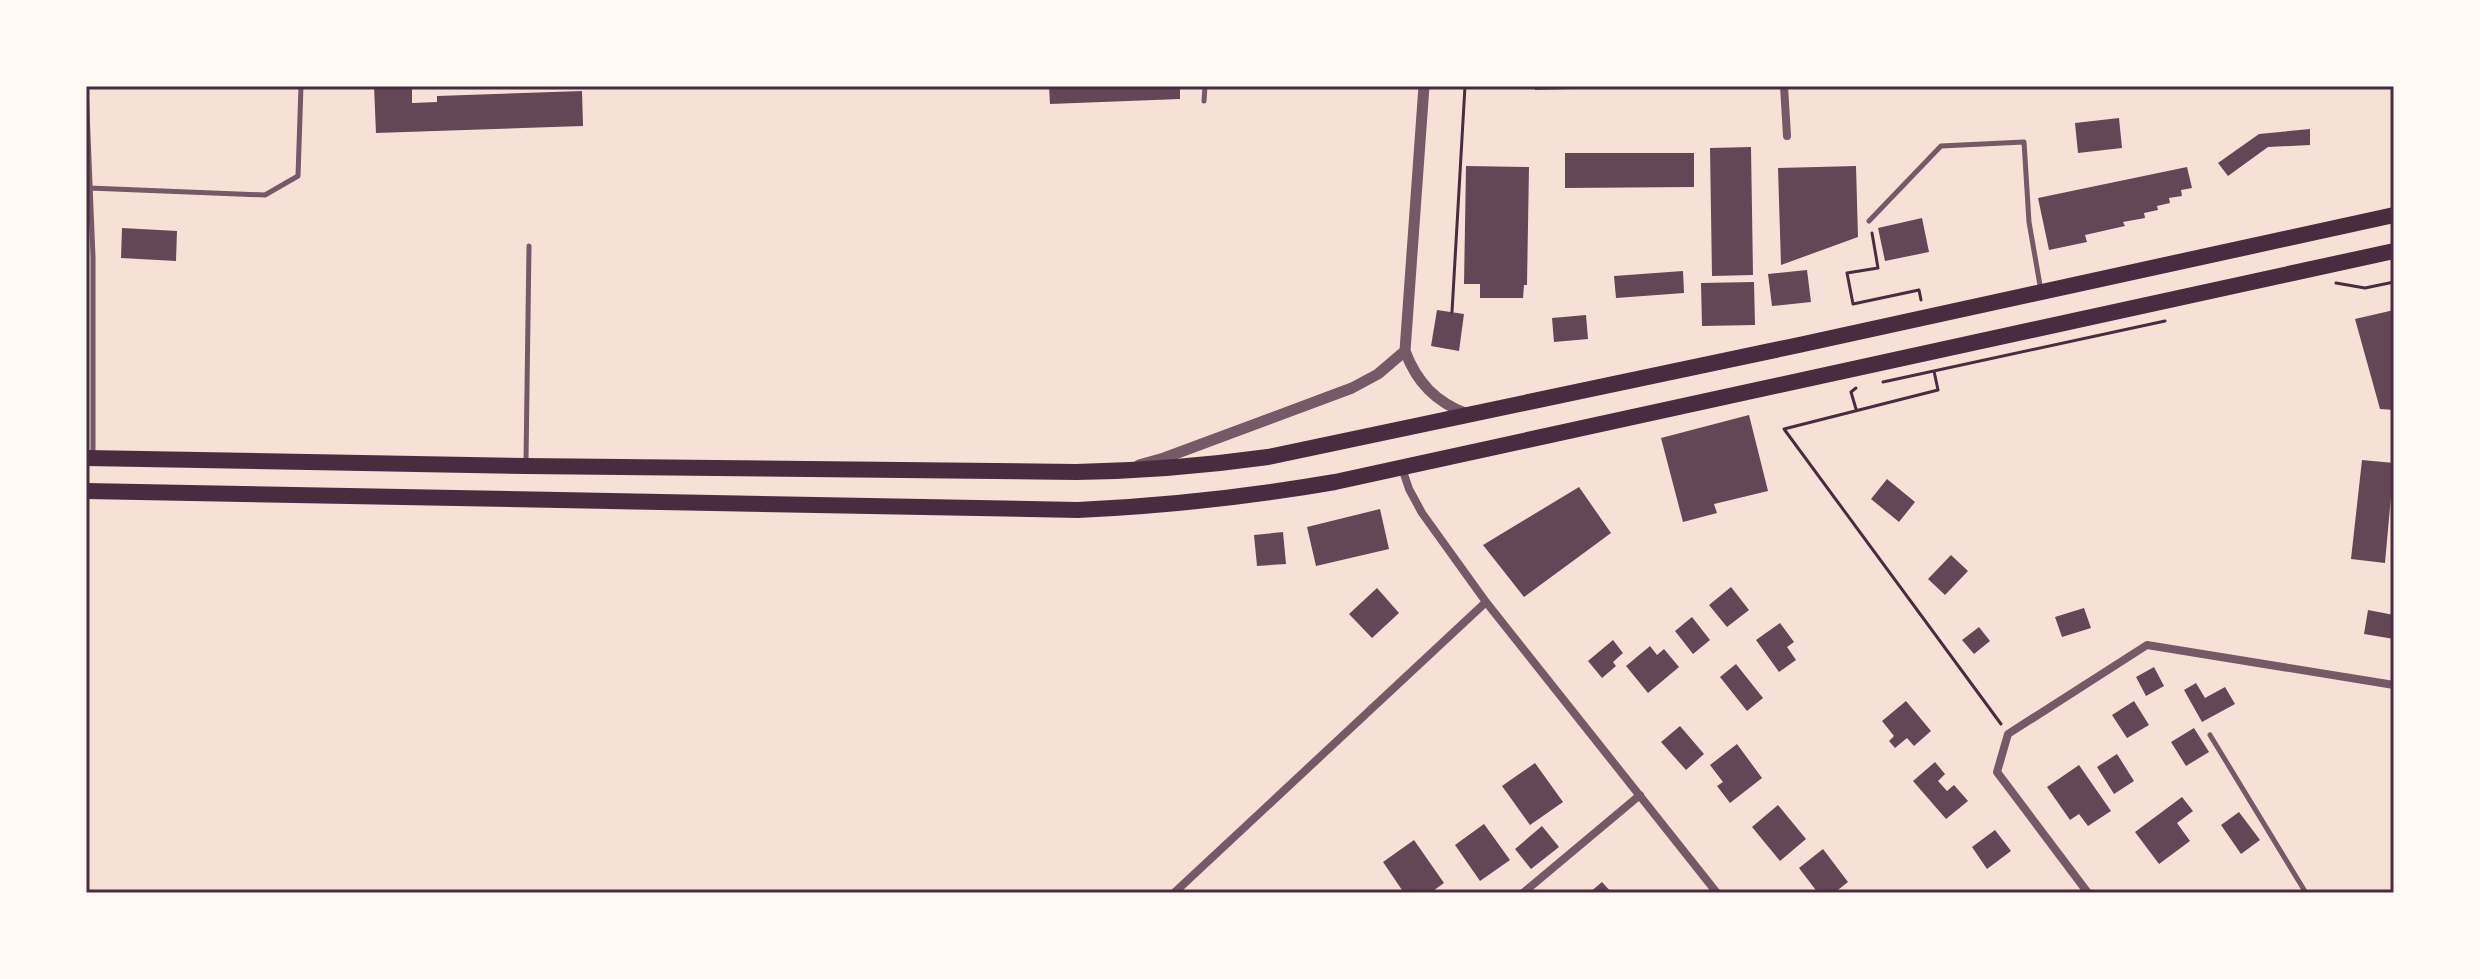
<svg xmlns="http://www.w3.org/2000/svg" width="2480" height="979" viewBox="0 0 2480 979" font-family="'Fira Sans',sans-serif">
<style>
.building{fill:#644757}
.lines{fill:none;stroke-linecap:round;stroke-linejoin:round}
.path{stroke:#4a2c40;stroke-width:3}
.service{stroke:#755966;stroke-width:5}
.minor{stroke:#755966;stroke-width:8}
.tertiary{stroke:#755966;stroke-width:11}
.trunk{stroke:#4a2c40;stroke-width:16}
.neatline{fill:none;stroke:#4a2c40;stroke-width:3}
</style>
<rect width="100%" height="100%" fill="#f7e1d7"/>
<path class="building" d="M374,86H412V103L437,102V96L582,91L583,126L376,133Z
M1049,86H1180V99L1050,104Z
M1535,86H1573V89L1535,90Z
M2119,118L2122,148L2078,153L2075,123Z
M2310,129V145L2268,147L2228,176L2218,163L2259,134Z
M1751,147L1753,275L1712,276L1710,148Z
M1565,153H1694V187L1565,188Z
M1466,166L1529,167L1527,285H1524L1523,298H1480V284H1464Z
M1856,166L1858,237L1781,265L1778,168Z
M2187,167L2192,188L2181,190L2182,196L2169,198L2170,203L2157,206L2158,210L2144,213L2145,218L2123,222L2125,226L2085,235L2087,242L2049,250L2038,198Z
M1922,218L1929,252L1885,261L1878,228Z
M122,228L177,231L176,261L121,258Z
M1807,270L1811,302L1772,306L1768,274Z
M1683,271L1684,293L1616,298L1614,276Z
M1754,282L1755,325L1702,326L1701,283Z
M1437,310L1464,314L1459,351L1431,346Z
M2394,310V410L2380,409L2355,319Z
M1586,315L1588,339L1554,342L1552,318Z
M1749,415L1768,491L1714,504L1717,513L1683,522L1661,438Z
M2362,460L2394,463L2385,563L2351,559Z
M1887,479L1915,502L1899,522L1871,499Z
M1579,487L1611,533L1524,597L1483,545Z
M1380,509L1389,549L1316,566L1307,527Z
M1283,532L1286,564L1257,566L1254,535Z
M1951,555L1968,571L1945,595L1928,579Z
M1731,587L1749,610L1727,627L1709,605Z
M1377,588L1399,613L1372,638L1349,614Z
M2084,608L2091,628L2062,637L2055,617Z
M2368,610L2394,615V639L2364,634Z
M1692,617L1710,640L1693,654L1675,631Z
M1780,623L1794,642L1787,647L1796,660L1779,672L1756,640Z
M1979,627L1990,641L1974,654L1962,640Z
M1613,640L1623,653L1613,662L1616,666L1602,678L1588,661Z
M1650,646L1657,655L1664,649L1679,667L1648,693L1626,666Z
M1736,664L1763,698L1747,711L1720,677Z
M2154,667L2164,686L2146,696L2136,677Z
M2196,683L2205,698L2225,687L2235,704L2202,722L2184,690Z
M1906,701L1931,731L1914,746L1907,738L1895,748L1889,741L1894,736L1882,721Z
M2134,701L2149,725L2127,738L2112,715Z
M1680,726L1704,754L1686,770L1661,742Z
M2194,728L2209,752L2186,766L2171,742Z
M1737,744L1762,778L1730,803L1717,786L1723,782L1710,765Z
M2117,754L2134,781L2114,794L2097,767Z
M1935,762L1945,774L1938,781L1947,791L1954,785L1968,801L1946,819L1913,781Z
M1535,763L1563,802L1530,825L1502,786Z
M2079,765L2111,811L2088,826L2079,814L2070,820L2047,787Z
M2182,797L2193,811L2177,823L2190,841L2159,864L2135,832Z
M1778,805L1806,839L1780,861L1752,827Z
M2239,812L2260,840L2241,854L2221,825Z
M1484,824L1510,860L1480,881L1455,845Z
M1542,826L1559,847L1531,869L1515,849Z
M1995,830L2011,851L1987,869L1972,847Z
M1414,840L1444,883L1430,893H1404L1383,862Z
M1823,849L1848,882L1834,893H1818L1799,868Z
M1602,882L1612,893H1589Z"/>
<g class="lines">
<path class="path" d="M1872,233L1878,268L1847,273L1853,304L1919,290L1921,300
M2336,283L2365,288L2394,282
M1452,312L1465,86
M1934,371L1938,390L1784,429L2001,724
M1883,382L2165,321
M1856,409L1851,392L1856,388"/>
<path class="service" d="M86,86L93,257V457
M1204,101L1205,86
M89,188L265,195L298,176L301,86
M1869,221L1941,146L2024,142L2029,222L2041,291
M526,461L529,246
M2210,735L2306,893"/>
<path class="minor" d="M1784,86L1787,136
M1402,468L1409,489L1422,513L1486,602L1717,893
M1174,893L1486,602
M1523,893L1640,795
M2088,893L1997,772L2008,734L2147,645L2394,685"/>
<path class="tertiary" d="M1424,86L1405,351C1417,383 1436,402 1467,414
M1139,465L1164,458L1352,388L1378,374L1405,351"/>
<path class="trunk" d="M86,458L526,466L1076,472C1141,471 1203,466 1268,457L1799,345L2394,215
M86,491L1078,510C1167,506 1248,497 1335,482L2394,251"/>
</g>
<rect width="2480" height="979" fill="none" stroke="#fffaf5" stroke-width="176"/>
<rect x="88" y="88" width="2304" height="803" class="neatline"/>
</svg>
